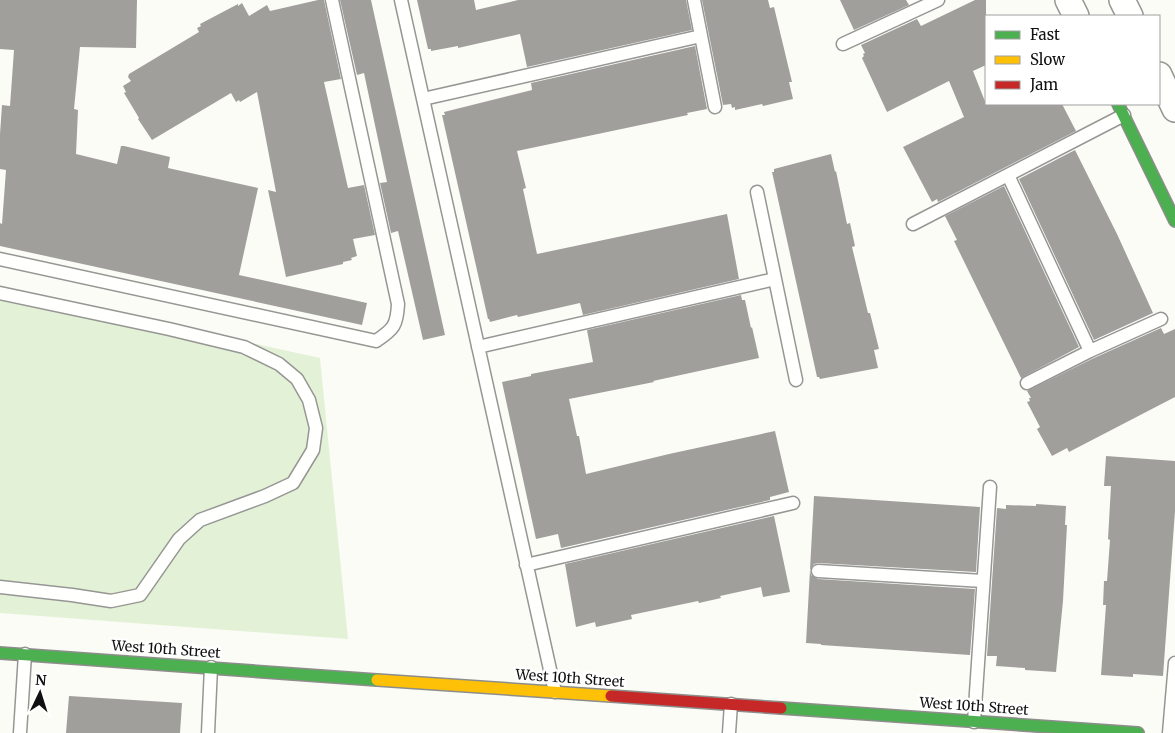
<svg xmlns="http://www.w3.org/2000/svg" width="1175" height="733" viewBox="0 0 1175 733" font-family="Merriweather,serif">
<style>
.green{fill:#e3f2d7}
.building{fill:#a09f9c}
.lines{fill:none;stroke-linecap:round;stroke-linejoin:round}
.lane-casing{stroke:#969694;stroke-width:15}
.street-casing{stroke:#969694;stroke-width:28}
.fast-casing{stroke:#8d8d8b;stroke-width:14}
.slow-casing{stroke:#8d8d8b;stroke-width:14}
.jam-casing{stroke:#8d8d8b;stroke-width:14}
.lane{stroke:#fffffe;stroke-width:12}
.street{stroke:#fffffe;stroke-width:25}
.fast{stroke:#4caf50;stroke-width:11}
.slow{stroke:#ffc107;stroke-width:11}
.jam{stroke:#c62828;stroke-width:11}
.labels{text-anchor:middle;stroke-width:5;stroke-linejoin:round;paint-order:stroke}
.street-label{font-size:14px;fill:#101010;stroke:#fff}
</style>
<rect width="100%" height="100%" fill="#fcfcf7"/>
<path class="green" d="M0,288L320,358L348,639L0,613Z"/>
<path class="building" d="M0,0H137L136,48L80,47L74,109L78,110L76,154L117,164L121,146H124L170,157L168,168L258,188L239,275L367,303L362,325L0,246V223L2,224L6,170L0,169V134L2,105L10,106L14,50L0,49Z
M318,0H324L341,79L324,82L348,188L364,185L375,235L353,239L357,256L351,258L352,260L343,262V264L286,277L268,190L276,192L257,92L240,102L239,100L236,102L231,93L152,140L138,119L139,118L124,93L126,92L123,86L131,81L128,77L129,74L199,32L197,28L201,26L200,24L238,4V6L242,3L249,16L267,5L270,11Z
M340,0H371L445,335L423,340L398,231L391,233L380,183L387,182L364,73L357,75Z
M417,0H474L476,10L518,0H686L692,30L527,67L520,34L458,48V46L431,51V49H428Z
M702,0H768L770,8L774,7L792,82H789L793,99L763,106L762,104L735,110V107L732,108L731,104L723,105Z
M840,0H906L909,5L854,30Z
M975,0H986V65L973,71L986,104H1062L1076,131L938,202L937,199L932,202L903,147L964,117L949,81L887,112L862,58L864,56L863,54L865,53L861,45L917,19L921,26Z
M695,46L707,109L687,113L688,115L517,151L526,188L523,189L537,254L727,214L739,279L583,315L580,303L518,317L517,315L490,322L489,319H488L442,115H445L444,112L532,90L531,83Z
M1075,150L1117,234L1153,313L1094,340L1019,179Z
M831,154L835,172L836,171L847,224L850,223L855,246L852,247L868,313H870L879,349L874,350L878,368L820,379L819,377H817L772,172H774V169Z
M1004,186L1079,347L1021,378L954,241L957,240L945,216Z
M741,295L742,300H745L751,328L752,327L759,358L653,381L654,382L569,399L577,436H579L586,474L669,454L775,431L789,492L770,497V500L561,548L558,534L536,539L502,382L531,376V374L593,362L587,330Z
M1161,328L1164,334L1175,329V397L1069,452L1067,448L1052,456L1037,429L1040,427L1027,402L1030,401L1029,398H1031L1027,391L1094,358Z
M1106,456L1175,461V511L1163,676L1133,674V677L1101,675L1106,605H1103L1104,581H1107L1110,540L1108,539L1111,486H1104Z
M814,496L980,507L976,572L818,563L814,564L810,570L811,575L818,579L975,589L970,655L821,645V644L806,643Z
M1036,504L1066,506L1065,525H1067L1063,601L1056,672L1025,670V668L996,666L997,656H987L997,508L1006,509V505L1036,506Z
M774,516L790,592L763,597L761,587L720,596L721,598L699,603L698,601L631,615L632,619L596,627L595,622L576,627L565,564Z
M69,696L182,703L180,733H66Z"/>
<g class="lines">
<defs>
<path id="lane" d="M401,0L555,692
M694,0L715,107
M843,44L938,0
M423,99L701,36
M1008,175L1090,351
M757,192L796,380
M913,224L1124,115
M0,259L376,341C394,329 397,325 398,304L332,0
M0,293L169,329L244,347L279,364L297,379L309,400L316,428L313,450L293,483L265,496L200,520L179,539L140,595L111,601L72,595L0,587
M478,347L775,279
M1027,383L1090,351L1161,319
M526,565L793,503
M818,571L983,581
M974,722L990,487
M20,733L25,654
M208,733L211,667
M729,733L731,704
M1169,733L1175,663"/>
<path id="street" d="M1068,0L1076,16
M1122,0L1130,16
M1159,75L1175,109"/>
<path id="fast" d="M1118,104L1175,221
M0,653L377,680
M781,708L1138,733"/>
<path id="slow" d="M377,680L611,696"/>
<path id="jam" d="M611,696L781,708"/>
</defs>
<use href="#lane" class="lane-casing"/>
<use href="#street" class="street-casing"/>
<use href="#fast" class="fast-casing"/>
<use href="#slow" class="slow-casing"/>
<use href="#jam" class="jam-casing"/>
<use href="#lane" class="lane"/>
<use href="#street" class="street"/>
<use href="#fast" class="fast"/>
<use href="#slow" class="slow"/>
<use href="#jam" class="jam"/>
</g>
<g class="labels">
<g class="street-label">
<text transform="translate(166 649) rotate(4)" y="5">West 10th Street</text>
<text transform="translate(570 678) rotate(4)" y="5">West 10th Street</text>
<text transform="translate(974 706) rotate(4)" y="5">West 10th Street</text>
</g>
</g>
<rect x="985" y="15" width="175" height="90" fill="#ffffff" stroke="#9f9f9f"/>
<rect x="995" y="31" width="25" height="8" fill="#4caf50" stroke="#9f9f9f"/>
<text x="1030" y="40" font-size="15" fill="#101010">Fast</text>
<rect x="995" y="56" width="25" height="8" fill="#ffc107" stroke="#9f9f9f"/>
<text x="1030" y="65" font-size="15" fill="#101010">Slow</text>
<rect x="995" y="81" width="25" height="8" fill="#c62828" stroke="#9f9f9f"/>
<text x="1030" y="90" font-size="15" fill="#101010">Jam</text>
<g transform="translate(40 693) rotate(4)" stroke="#ffffff" stroke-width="4" paint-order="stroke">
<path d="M0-4L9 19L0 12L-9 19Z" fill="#101010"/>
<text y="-8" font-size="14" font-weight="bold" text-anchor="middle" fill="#101010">N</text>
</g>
</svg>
